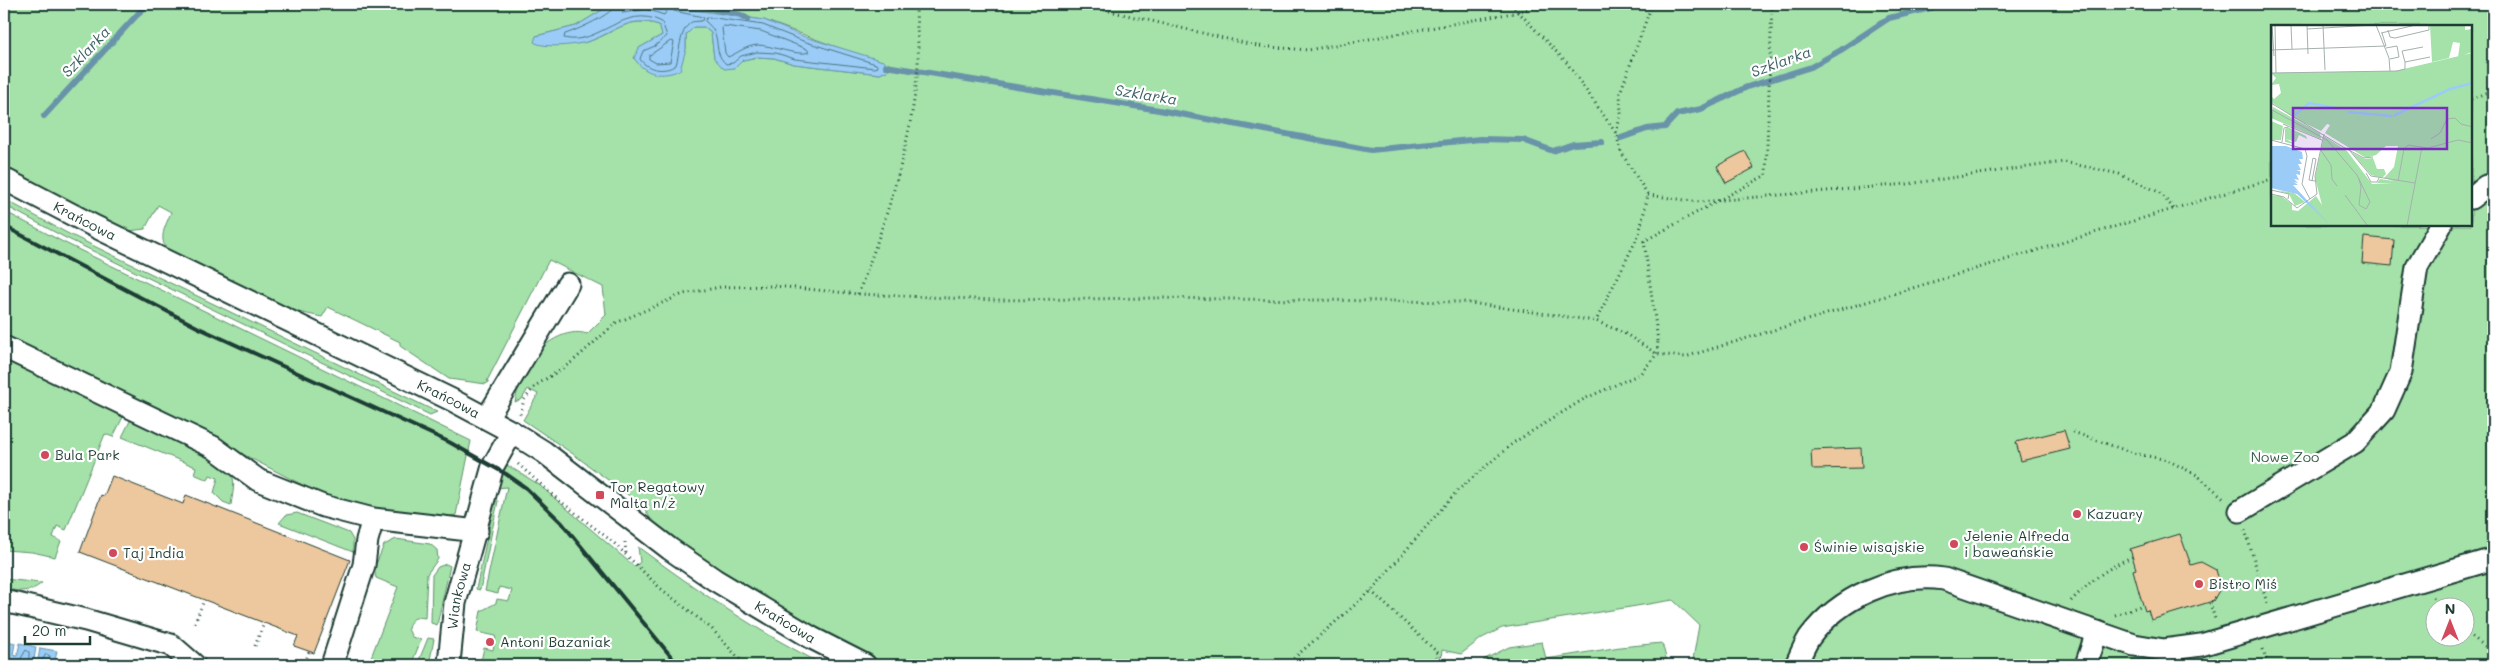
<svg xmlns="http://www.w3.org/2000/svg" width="2497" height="669" viewBox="0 0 2497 669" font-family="Mali,sans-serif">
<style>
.green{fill:#a4e2a9;stroke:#62906e;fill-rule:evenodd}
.water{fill:#9accf7;stroke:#6993a9}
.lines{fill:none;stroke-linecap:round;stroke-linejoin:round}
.shore{stroke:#507682;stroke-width:1}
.stream{stroke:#6993a9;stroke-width:6}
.building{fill:#edc79d;stroke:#1f3d34}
.minor-casing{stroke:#1f3d34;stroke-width:25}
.path{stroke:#1f3d34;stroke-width:3;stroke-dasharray:1 4;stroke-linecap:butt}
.minor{stroke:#fff;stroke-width:21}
.rail{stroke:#1f3d34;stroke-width:4}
.path-bridge{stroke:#1f3d34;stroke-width:3;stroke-dasharray:1 4;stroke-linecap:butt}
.poi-dot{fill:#d1495b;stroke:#fff;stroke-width:2}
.labels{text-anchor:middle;stroke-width:4.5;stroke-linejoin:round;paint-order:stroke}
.street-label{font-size:14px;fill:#1f3d34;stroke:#fff}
.poi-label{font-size:14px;fill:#1f3d34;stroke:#fff;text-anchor:start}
.park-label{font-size:14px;fill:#3a5e4b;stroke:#fff}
.water-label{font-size:15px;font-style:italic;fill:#3e6165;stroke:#fff}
.inset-river{fill:none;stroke:#9accf7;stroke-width:2.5}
.inset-road{fill:none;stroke:#a5b1ae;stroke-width:1}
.view{fill:#7b2cbf;fill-opacity:0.15;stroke:#7b2cbf;stroke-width:2.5}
.inset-edge{fill:none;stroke:#1f3d34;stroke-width:2.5}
</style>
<rect width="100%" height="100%" fill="#fff"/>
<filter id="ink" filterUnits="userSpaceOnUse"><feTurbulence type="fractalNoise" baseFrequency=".02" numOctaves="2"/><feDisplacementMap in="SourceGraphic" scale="10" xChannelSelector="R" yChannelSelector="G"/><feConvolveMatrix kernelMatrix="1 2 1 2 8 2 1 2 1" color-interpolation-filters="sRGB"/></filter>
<g filter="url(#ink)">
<path class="green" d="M4,4H622L607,7L576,26L536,36C553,40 572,47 590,41C617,32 628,15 659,25L662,35L639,48L686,49V35L693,27H704L711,33L714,58L735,68L743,60L757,57L774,58L794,64L880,74L893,68L764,20L688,9L668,4H2493V665H1692L1699,625L1673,600L1502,628L1482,638L1461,654L1442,650L1441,657H1436L1435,664L1430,663V665H888L826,635L711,566L653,523L643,506L573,454L523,420L538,394L528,389L522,399L515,402C517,390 523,370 530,360C542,344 567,327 587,334L606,315L603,287L549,260L487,381L489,382L486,384L449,379L400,346V342L328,307L322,317L293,311L170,253C156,239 166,226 171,212L158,205L145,229L129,231L4,167ZM2272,26H2471V225H2272ZM2434,606H2464V636H2434Z
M4,199L67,233L437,412L430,415L64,237L4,205Z
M4,211L63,242L471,441L456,515L446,517L352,505L320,494L227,446L4,339Z
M4,354L124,415L113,437L105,434L66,530L57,526L53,537L61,541L55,557L32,552L4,550Z
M131,419C155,429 228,451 233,478C235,486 232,497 231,505L223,502L214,493L218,478L210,475L208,480L194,474L196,467L122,437Z
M507,465L538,484L635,567L640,562L638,547C698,591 758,632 824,665H480L484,648L493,650L496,636L477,632L481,611L496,603L497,599L509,601L512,590L499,587L498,594L485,591L507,487L497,488L501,473Z
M495,501H498L480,590L476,589Z
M297,513L349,533L353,540V552L279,523L286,515Z
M396,539L430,544L437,550L438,559L427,574L425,618C415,616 410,619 408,629L412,637L421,640L411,665H368L398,587L376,578L374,569L384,545Z
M446,564L450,566L437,625L431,623L432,575L438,567Z
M4,579L42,583C30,593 19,592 4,588Z
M428,638L434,639L429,665H417Z
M1542,642L1546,659L1620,647L1662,643L1668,665H1510L1483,660L1509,647Z"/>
<path class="water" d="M622,4H668L688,9L764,20L805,37L883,61L893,68L880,74L794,64L774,58L757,57L743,60L735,68L724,69L714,58L711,33L704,27H694L686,35V49L680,70C662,78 645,75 634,58L639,48L662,35L659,25C629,15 617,31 590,41C579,45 543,49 534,42L536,36L576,26L607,7Z
M4,640L15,643L13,655L17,656L20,643L36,647L34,660H38L40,648L57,651L54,665H4Z"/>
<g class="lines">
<path class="shore" d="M616,4C614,14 575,31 565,34L564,38C598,47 624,2 662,22L667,36L655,46L643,51L640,59C647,70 665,73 676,65C680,52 679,32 690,23C694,20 700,23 704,19L703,17L674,11L671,4
M622,4L623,13L646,9L664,15L666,12L665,4
M708,17L763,25L803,41L876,64L878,67L875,68L795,59L776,53L757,52L741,56L733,63L726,64C710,49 725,37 705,21Z
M724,26L761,31L807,49L809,52C799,57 771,45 758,45C745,46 738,53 728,57L725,53L722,28Z
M671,41L674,42L670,62L656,63L649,59V56Z
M4,645L9,647L8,656L12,660H20L26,650L29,652V660L31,664H40L46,654L50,656L49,665"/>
<path class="stream" d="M694,4L741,15L748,19
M886,66L1159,110L1371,150L1480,139L1523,140L1553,151L1573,144L1602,142
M44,116L147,4
M1621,138L1647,129L1665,127L1677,114L1701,109L1747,87L1811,67L1841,50L1889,18L1947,4"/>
</g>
<path class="building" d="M1745,151L1754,168L1726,183L1717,166Z
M2364,237L2394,240L2392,266L2362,263Z
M2064,430L2070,449L2021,461L2016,442Z
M1861,448L1862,468L1812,469L1811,450Z
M112,476L183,504L186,495L350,560L314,653L294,646L298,636L80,552L101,495L104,496Z
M2180,534L2191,565L2201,562L2216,570L2221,587L2213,601L2151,620L2148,610L2145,611L2139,592L2133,570L2136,569L2130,549Z"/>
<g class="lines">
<defs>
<g id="minor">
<path id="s1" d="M4,179L96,227L452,400L512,432L544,452L670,549L715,580L812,638L865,665"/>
<path d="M2471,198L2486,186L2493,184"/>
<path d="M4,347L213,447L258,480L323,506L373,519L477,531"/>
<path d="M487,418L568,284"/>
<path d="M2240,511L2355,442L2384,410L2401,372L2417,267L2441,225"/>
<path d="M4,601L86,620L171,645L194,665"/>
<path id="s2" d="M449,663L455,603L493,466L512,432"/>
<path d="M332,665L364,565L367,540L373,519"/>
<path d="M1796,665C1800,656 1804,646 1809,638C1839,597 1895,572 1944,579L2134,645L2164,650L2201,645L2493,559"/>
<path d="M2086,665L2097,632"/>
</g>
</defs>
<use href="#minor" class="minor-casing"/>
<path class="path" d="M1080,4L1257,46L1308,50L1518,12L1545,4
M1511,4L1567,63L1616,133L1621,152L1648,195L1639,234L1596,321
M2471,99L2493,90
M1616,133L1621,114L1620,93L1652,4
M1648,195L1700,202L1907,184L2064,162L2119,174L2159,192L2175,210
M858,294C886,221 912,143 918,65C919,45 916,24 916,4
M520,414L524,400L535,386L572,362L616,323L683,294L721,287L775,286L858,294L997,300L1157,298L1463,302L1596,321L1624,333L1657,354L1685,357L2272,179
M2073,432L2133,453L2167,460L2197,475L2225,499
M518,464L555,497L614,543L660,588L712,629L745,665
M2245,530L2267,603
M625,542L626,554
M1371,591L1451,665
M2433,598L2437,606
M2071,601C2089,582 2108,567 2132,557
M2210,603L2215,619
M2115,615L2143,605
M195,623L204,600
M2464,631L2493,652
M255,646L264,623
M2263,649L2268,665
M301,665L305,663L309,652
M1286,665L1371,591L1457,491L1513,443L1584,399L1640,374L1657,354L1658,341"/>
<use href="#minor" class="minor"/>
<path class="rail" d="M4,226L199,328L449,442L506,474L526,488L562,523L678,665"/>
<path class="path-bridge" d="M1658,341L1644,241L1766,175L1772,4"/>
</g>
</g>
<g class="poi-dot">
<circle cx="45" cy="455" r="5"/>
<rect x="595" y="490" width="10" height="10" rx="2.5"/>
<circle cx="2077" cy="514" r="5"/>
<circle cx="1954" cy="544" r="5"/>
<circle cx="1804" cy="547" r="5"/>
<circle cx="113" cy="553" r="5"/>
<circle cx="2199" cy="584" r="5"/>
<circle cx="490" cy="642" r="5"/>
</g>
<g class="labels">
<g class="street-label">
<text dy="5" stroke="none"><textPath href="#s1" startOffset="91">Krańcowa</textPath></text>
<text dy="5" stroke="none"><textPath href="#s1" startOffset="496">Krańcowa</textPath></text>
<text dy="5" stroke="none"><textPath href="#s2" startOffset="68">Wiankowa</textPath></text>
<text dy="5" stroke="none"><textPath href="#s1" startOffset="901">Krańcowa</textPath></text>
</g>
<g class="poi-label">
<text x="55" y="460">Bula Park</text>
<text x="610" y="492">Tor Regatowy<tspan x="610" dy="16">Malta n/ż</tspan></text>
<text x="2087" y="519">Kazuary</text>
<text x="1964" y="541">Jelenie Alfreda<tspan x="1964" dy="16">i baweańskie</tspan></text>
<text x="1814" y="552">Świnie wisajskie</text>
<text x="123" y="558">Taj India</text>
<text x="2209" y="589">Bistro Miś</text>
<text x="500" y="647">Antoni Bazaniak</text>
</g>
<g class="park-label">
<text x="2285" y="462">Nowe Zoo</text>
</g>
<g class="water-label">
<text transform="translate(86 52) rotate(-47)" y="5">Szklarka</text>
<text transform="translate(1781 62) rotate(-20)" y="5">Szklarka</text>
<text transform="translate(1146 95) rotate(9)" y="5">Szklarka</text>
</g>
</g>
<g transform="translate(2271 25)">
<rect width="201" height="201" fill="#fff"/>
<path d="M159,0H194V5L201,4V27L187,32L189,18L182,17L178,33L161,37ZM201,28V201H0V170L10,171L21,179V185L27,186L45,171L51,180L44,153L53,111L76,126L101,159L122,158H106L109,154L123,156L113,153L123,142L127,121H115L105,130L95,133L54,108L59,100L56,99L50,106L23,93L0,77V71L3,74L10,68L8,59L0,60L5,53L0,48L124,46ZM2,82L49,108L50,114L0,93ZM0,96L12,101L10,115H0ZM17,102L35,111L36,114L28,110L25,117L15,114L24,119L14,117V104ZM80,127L94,134L102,133L106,144H113L115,149L111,153L100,150ZM6,165L23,168L34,177L24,181L18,169Z" fill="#a4e2a9"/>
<path d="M1,121H15L31,127L32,134H28L31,139H27L30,145H25L29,146V150L25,149L28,155L23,154L27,158L23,157L27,160H22L60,201L26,169L0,163Z" fill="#9accf7"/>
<path class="inset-river" d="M77,87L121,91M24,90L38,78L69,84M122,91L179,64L202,58"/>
<path class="inset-road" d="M1,0L3,31M4,0L5,48M20,0L21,24M36,0L37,29M52,0L54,45M105,0L118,33L119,46M36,4L103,0M117,5L119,12L124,13L158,5V0M110,8L145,0M115,23L126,21L128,32L119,34M0,25L115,21L111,8M134,37L131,26L152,22M0,48L126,46L134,44V37L159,32M0,78L72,122L93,133L102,132M1,85L56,115L86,150L99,177L95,184L88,180L90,162L88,154M12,99L51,115M160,114L169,108L176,94L184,93L190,99L202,102M0,115L34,124L36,131L31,159L39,174M11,117L13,103L17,102M49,124L60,140L61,154L66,161M79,126L100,151L144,158M95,148L100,157H106L108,153M41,156L45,134M44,156L38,155L42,133L45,134M127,156L133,124L137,120L157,123L187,115L202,118M0,165L18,169L17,174M0,169L13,172L26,183M74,170L96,200M26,183L46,169L44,151L53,109M136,201L151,122"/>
<path class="view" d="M22,83H176V124H22Z"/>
<rect width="201" height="201" class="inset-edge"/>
</g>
<rect width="2497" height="669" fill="none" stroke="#fff" stroke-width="20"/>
<rect x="10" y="10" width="2477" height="649" fill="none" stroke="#1f3d34" stroke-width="2" filter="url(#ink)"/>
<g transform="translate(2450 622)"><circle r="24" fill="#ffffff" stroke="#a5b1ae"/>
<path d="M0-4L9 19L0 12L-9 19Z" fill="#d1495b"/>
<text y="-8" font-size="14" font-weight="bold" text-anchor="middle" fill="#1f3d34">N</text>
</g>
<path d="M25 636v8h65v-8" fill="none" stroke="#1f3d34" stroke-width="2.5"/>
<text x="32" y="636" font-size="15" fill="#1f3d34" stroke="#ffffff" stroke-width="4" paint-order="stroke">20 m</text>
</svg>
